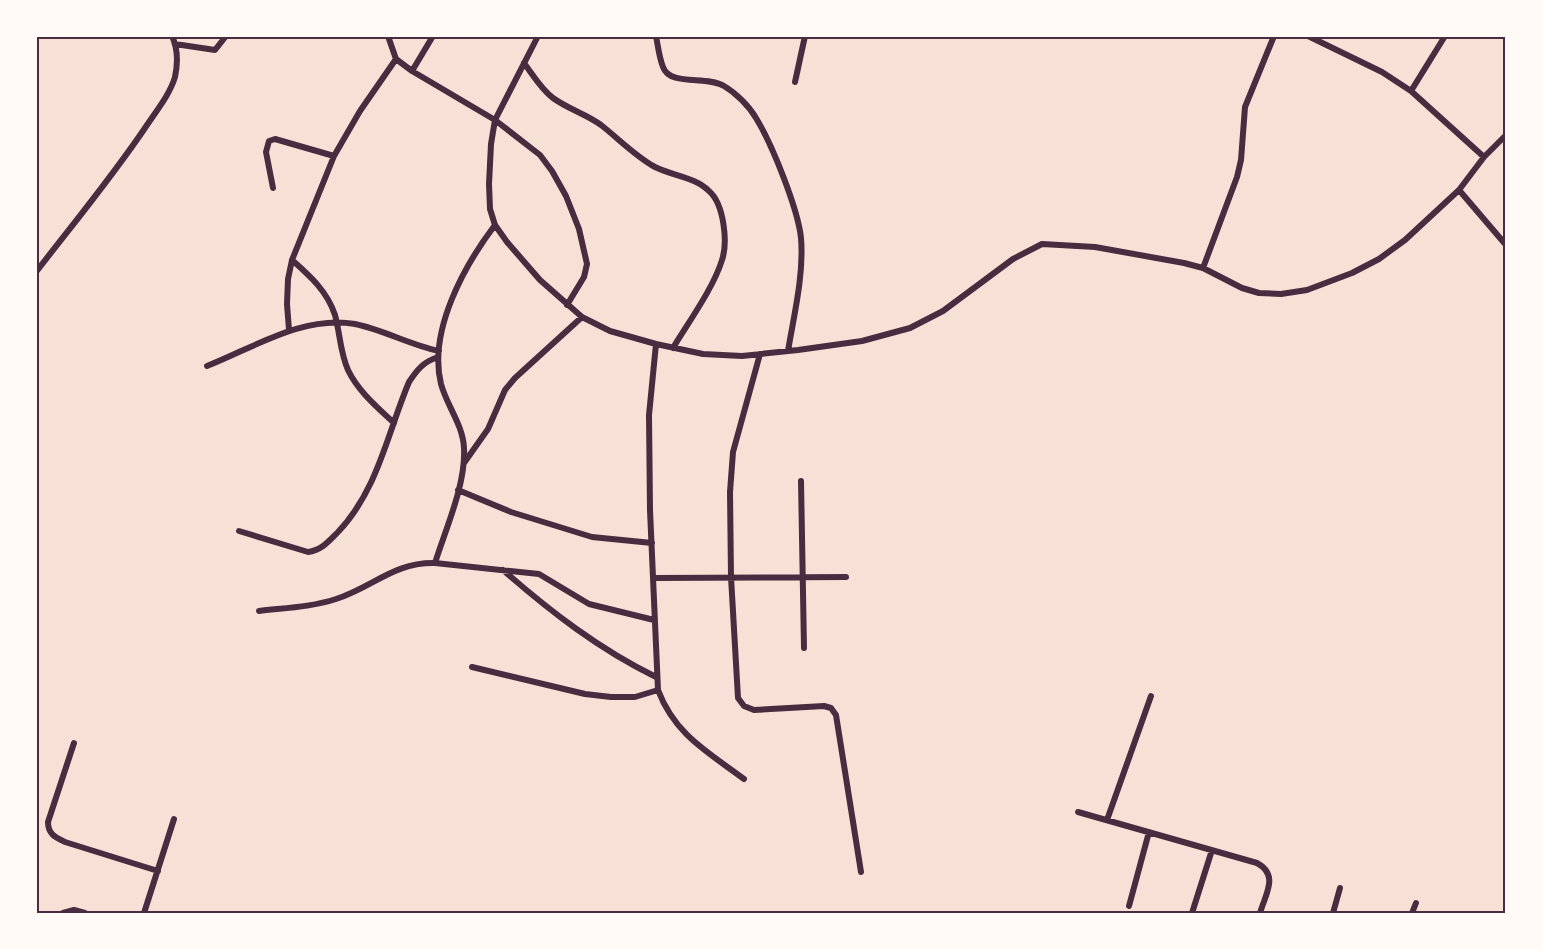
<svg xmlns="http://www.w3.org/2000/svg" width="1542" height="949" viewBox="0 0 1542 949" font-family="'Work Sans',sans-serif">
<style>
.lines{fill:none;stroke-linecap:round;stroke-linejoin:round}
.minor{stroke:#4a2c40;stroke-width:6}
.neatline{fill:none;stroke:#4a2c40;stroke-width:2}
</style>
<rect width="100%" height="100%" fill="#f7e1d7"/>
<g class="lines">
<path class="minor" d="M388,36L396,59L412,71L495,120L540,155L552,171L566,196L579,229L587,264L584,277L567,305
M538,36L495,120L491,144L489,184L490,209L495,225L507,242L540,280L582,317L610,331L656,344L703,354L742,356L798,350L862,341L910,328L943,311L1013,259L1042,244L1095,247L1184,263L1203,268L1242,288L1259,293L1281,294L1307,290L1352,273L1379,259L1405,240L1459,190L1484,157L1506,135
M656,36C658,46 659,57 663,67C670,87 707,75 724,86C736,93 749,106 756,118C772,144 798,209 801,238C804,275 794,315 788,351
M1308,36L1382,72L1411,91L1484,157
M175,44L215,50L226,36
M524,63C533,75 541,89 553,98C568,109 586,114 601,125C619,139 635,156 655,167C673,176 695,177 709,191C724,204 728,242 722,260C714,287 688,323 673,348
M412,71L433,36
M795,82L805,36
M1411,91L1445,36
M273,188L266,152L269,141L275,139L334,156
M1459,190L1506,245
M292,260C310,276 327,291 335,315C340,333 340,352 348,370C358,391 377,407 394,423
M1203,268L1237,177L1241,160L1245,107L1274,36
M36,272C73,224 113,176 147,125C157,110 170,94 175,77C178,63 178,49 172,36
M289,330L287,304L288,279L292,260L334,156L360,111L396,59
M656,344L649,415L650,510L658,690C675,735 708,752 744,779
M760,354L733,452L730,492L731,577L738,698L744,706L754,710L824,706L831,708L836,715L861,872
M207,366C253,348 303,315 355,324C384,330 410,345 439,351
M464,463L488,429L505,390L515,378L582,317
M801,481L804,648
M458,490L511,512L592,537L652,543
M239,531L308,552C322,550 329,541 338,532C378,490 387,434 409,382C417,370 423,362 438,357
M435,563C446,528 466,484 464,448C463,425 447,406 441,384C428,331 464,266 495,225
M503,570C551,612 599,649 656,677
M653,578L846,577
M259,611C284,608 312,607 336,599C373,587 394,562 435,563L539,574L589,604L654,620
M472,667L585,694L611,697H635L658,690
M74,743L48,822C48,834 55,837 65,842L158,871
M1078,812L1257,863C1279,875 1266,893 1260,913
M1107,820L1151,696
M1129,906L1149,832
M63,913L74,910L85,913
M144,913L174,819
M1192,913L1212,850
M1333,913L1340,888
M1412,913L1416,903"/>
</g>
<rect width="1542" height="949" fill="none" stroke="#fffaf5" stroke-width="75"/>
<rect x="38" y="38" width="1466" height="874" class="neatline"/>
</svg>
